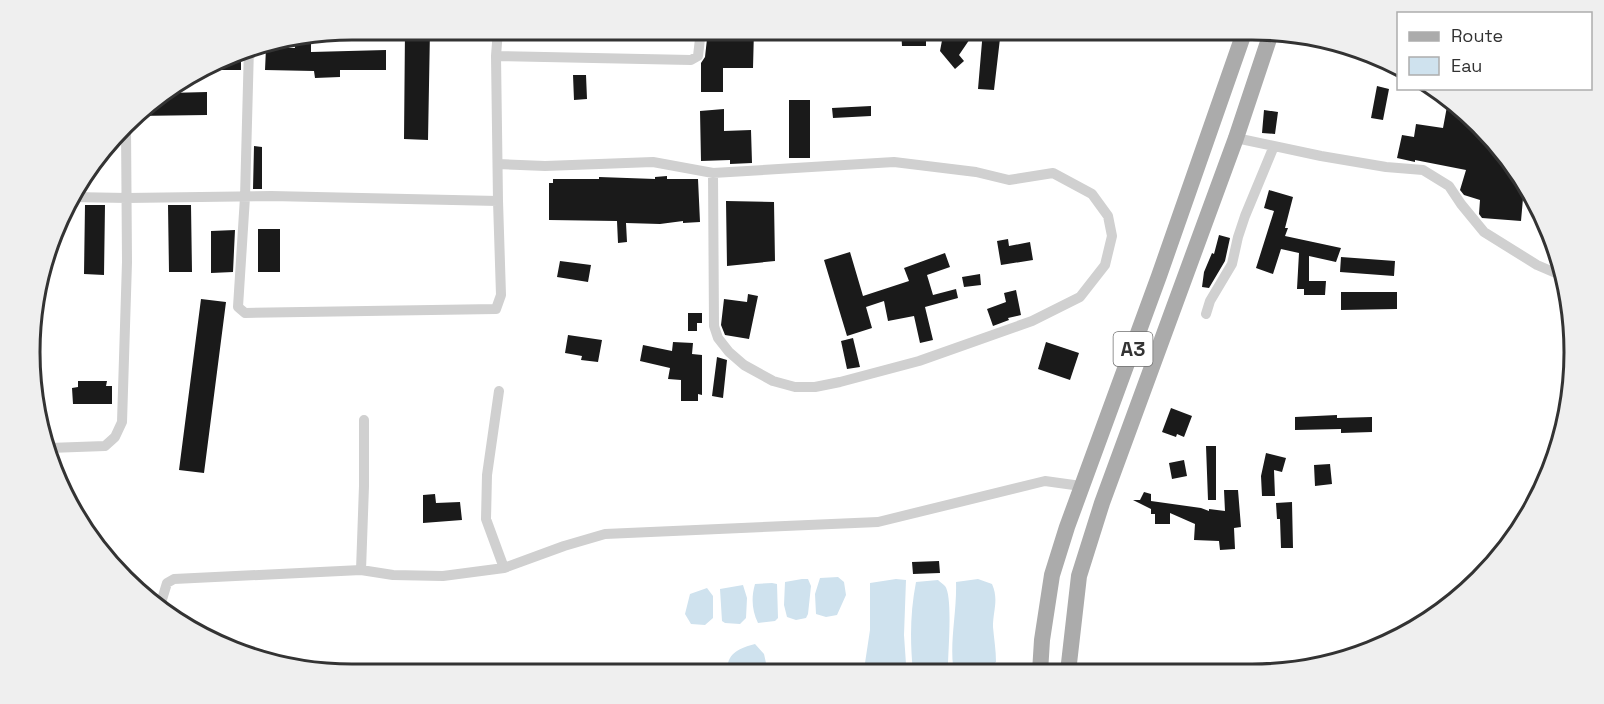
<svg xmlns="http://www.w3.org/2000/svg" width="1604" height="704" viewBox="0 0 1604 704" font-family="'Space Grotesk',sans-serif">
<style>
.water{fill:#cfe2ee}
.building{fill:#1a1a1a}
.lines{fill:none;stroke-linecap:round;stroke-linejoin:round}
.minor{stroke:#d0d0d0;stroke-width:10}
.primary{stroke:#ababab;stroke-width:16}
.labels{text-anchor:middle;stroke-width:6;stroke-linejoin:round;paint-order:stroke}
.shield{fill:#fff;stroke:#707070;stroke-width:1.5}
.shield-label{font-size:20px;font-weight:bold;fill:#333}
.rim{fill:none;stroke:#333;stroke-width:3}
</style>
<rect width="100%" height="100%" fill="#fff"/>
<path class="water" d="M838,577L844,582L846,595L837,615L826,617L816,614L815,594L820,578Z
M802,579H808L811,586L808,614L806,618L796,620L787,617L784,605L785,582Z
M896,579L906,580L904,635L906,664L904,670C891,673 876,676 866,668L865,663L870,630V583Z
M978,579L992,584C999,600 993,610 993,627C994,639 996,650 996,662C982,673 969,671 953,666C950,639 957,610 956,582Z
M938,580C940,582 943,584 945,586C953,596 948,651 948,667L937,672H913C910,641 910,613 916,582Z
M772,583L777,584L778,618L775,621L758,623C752,611 751,598 755,584Z
M743,585L747,598L746,618L740,624L725,623L722,621L720,589Z
M707,588L713,596V618L705,625L691,624L685,614L690,594Z
M755,644L764,654L766,663L752,673H728C725,654 739,648 755,644Z"/>
<path class="building" d="M405,30H430L428,140L404,139Z
M731,30H754L753,68H723V92H701V63L705,57L707,39H731Z
M901,30H926V46H902Z
M944,30H976L959,55L964,61L955,69L940,51Z
M983,30H1001L994,90L978,89Z
M311,37V52L386,50V70H340V77L315,78L314,71L265,70L266,48H295L294,40Z
M241,51V70H209Z
M573,75H586L587,99L574,100Z
M1377,86L1389,89L1383,120L1371,118Z
M207,92V115L135,116L140,110L169,93Z
M789,100H810V158H789Z
M1448,101L1465,110L1524,187L1521,221L1482,218L1479,214L1480,200L1464,195L1460,190L1466,170L1415,160V162L1397,158L1402,135L1414,137L1416,124L1443,128Z
M871,106V116L833,118L832,108Z
M724,109V131L751,130L752,163L730,164V160L701,161L700,111Z
M1264,110L1278,112L1275,134L1262,133Z
M254,146L262,147V189H253Z
M667,176V179H698L700,222L683,223V221L660,224L626,223L627,242L618,243L617,221L549,220V183H553V179H599V177L655,179V177Z
M1269,190L1293,197L1285,228H1288L1285,236L1341,248L1336,262L1309,256V281H1326L1325,295H1304V289H1297L1299,253L1281,249L1273,274L1256,268L1274,211L1264,208Z
M726,201L774,202L775,261L727,266Z
M85,205H105L104,275L84,274Z
M168,205H191L192,272H169Z
M258,229H280V272H258Z
M235,230L233,272L211,273V231Z
M1219,235L1230,238L1225,261L1209,288L1202,287L1204,272L1212,253L1214,254Z
M1008,239L1009,246L1030,242L1033,260L1001,265L997,241Z
M850,252L863,296L909,281L904,268L945,253L950,267L927,275L933,295L956,289L958,298L925,307L933,340L920,343L914,316L888,321L884,301L866,307L872,328L847,336L824,260Z
M1341,257L1395,261L1394,276L1340,272Z
M560,261L591,265L588,282L557,277Z
M980,274L981,285L964,287L962,277Z
M1016,290L1021,315L1008,318L1009,320L993,326L987,309L1006,302L1004,293Z
M1341,292H1397V309L1341,310Z
M748,294L758,296L749,339L725,335L721,325L724,299L747,302Z
M201,299L226,302L204,473L179,470Z
M688,313H702V323H697V331H688Z
M568,335L602,340L598,362L581,360L582,356L565,353Z
M853,338L860,367L847,369L841,341Z
M673,342L693,343L692,354L702,355V395L698,394V401H681V380L668,379L670,368L640,361L643,345L672,351Z
M1046,342L1079,353L1070,380L1038,369Z
M717,357L727,360L723,398L712,396Z
M78,381H107L106,386H112V404H73L72,388L78,387Z
M1171,408L1192,416L1184,437L1177,434L1176,437L1162,432Z
M1337,415V418L1372,417V432L1341,433V429L1295,430V417Z
M1206,446H1216V500H1208Z
M1266,453L1286,458L1282,472L1274,470L1275,496H1262L1261,476Z
M1184,460L1187,476L1172,479L1169,463Z
M1330,464L1332,484L1315,486L1314,465Z
M1224,490H1238L1241,527L1234,528L1235,549L1220,550L1219,541L1194,540L1195,524L1170,513V524H1155V514H1151V509L1133,500H1140L1144,492L1151,494V501L1201,508L1209,511V509L1225,511Z
M435,494L436,503L460,502L462,520L423,523V495Z
M1292,502L1293,548H1281L1280,519H1277L1276,503Z
M939,561L940,573L913,574L912,562Z"/>
<g class="lines">
<path class="minor" d="M249,47L245,197L238,307L245,313L496,309L501,295L498,201
M496,56L691,60L698,56L701,30
M1236,138L1321,156L1386,167L1423,170L1449,186L1461,204L1484,232L1537,265L1558,274
M498,164L545,166L653,162L713,173L894,162L976,172L1009,180L1053,173L1092,194L1108,216L1112,236L1105,265L1080,297L1032,321L919,361L840,382L815,387H795L773,381L744,365L729,352L718,338L714,326L713,173
M71,197L127,198L271,196L498,201L496,56L498,30
M1206,314L1210,301L1232,264L1238,237L1245,216L1274,146
M499,391L487,475L486,519L504,568
M49,448L105,446L115,437L122,422L127,262L126,127
M361,570L364,486V420
M160,606L167,583L174,579L361,570L393,575L443,576L504,568L564,546L605,534L878,522L1045,481L1081,486"/>
<path class="primary" d="M1040,672L1042,640L1052,575L1067,527L1159,276L1245,30
M1068,672L1079,576L1102,503L1236,138L1271,33"/>
</g>
<g class="labels">
<rect class="shield" x="1113.5" y="332" width="39" height="34" rx="4.5"/>
<g class="shield-label">
<text x="1133" y="356">A3</text>
</g>
</g>
<path d="M0 0H1604V704H0ZM352 40H1252A312 312 0 0 1 1564 352V352A312 312 0 0 1 1252 664H352A312 312 0 0 1 40 352V352A312 312 0 0 1 352 40Z" fill="#efefef" fill-rule="evenodd"/>
<path class="rim" d="M352 40H1252A312 312 0 0 1 1564 352V352A312 312 0 0 1 1252 664H352A312 312 0 0 1 40 352V352A312 312 0 0 1 352 40Z"/>
<rect x="1397" y="12" width="195" height="78" fill="#ffffff" stroke="#adadad" stroke-width="1.5"/>
<rect x="1409" y="32" width="30" height="9" fill="#ababab" stroke="#adadad" stroke-width="1.5"/>
<text x="1451" y="42" font-size="18" fill="#333333">Route</text>
<rect x="1409" y="57" width="30" height="18" fill="#cfe2ee" stroke="#adadad" stroke-width="1.5"/>
<text x="1451" y="72" font-size="18" fill="#333333">Eau</text>
</svg>
